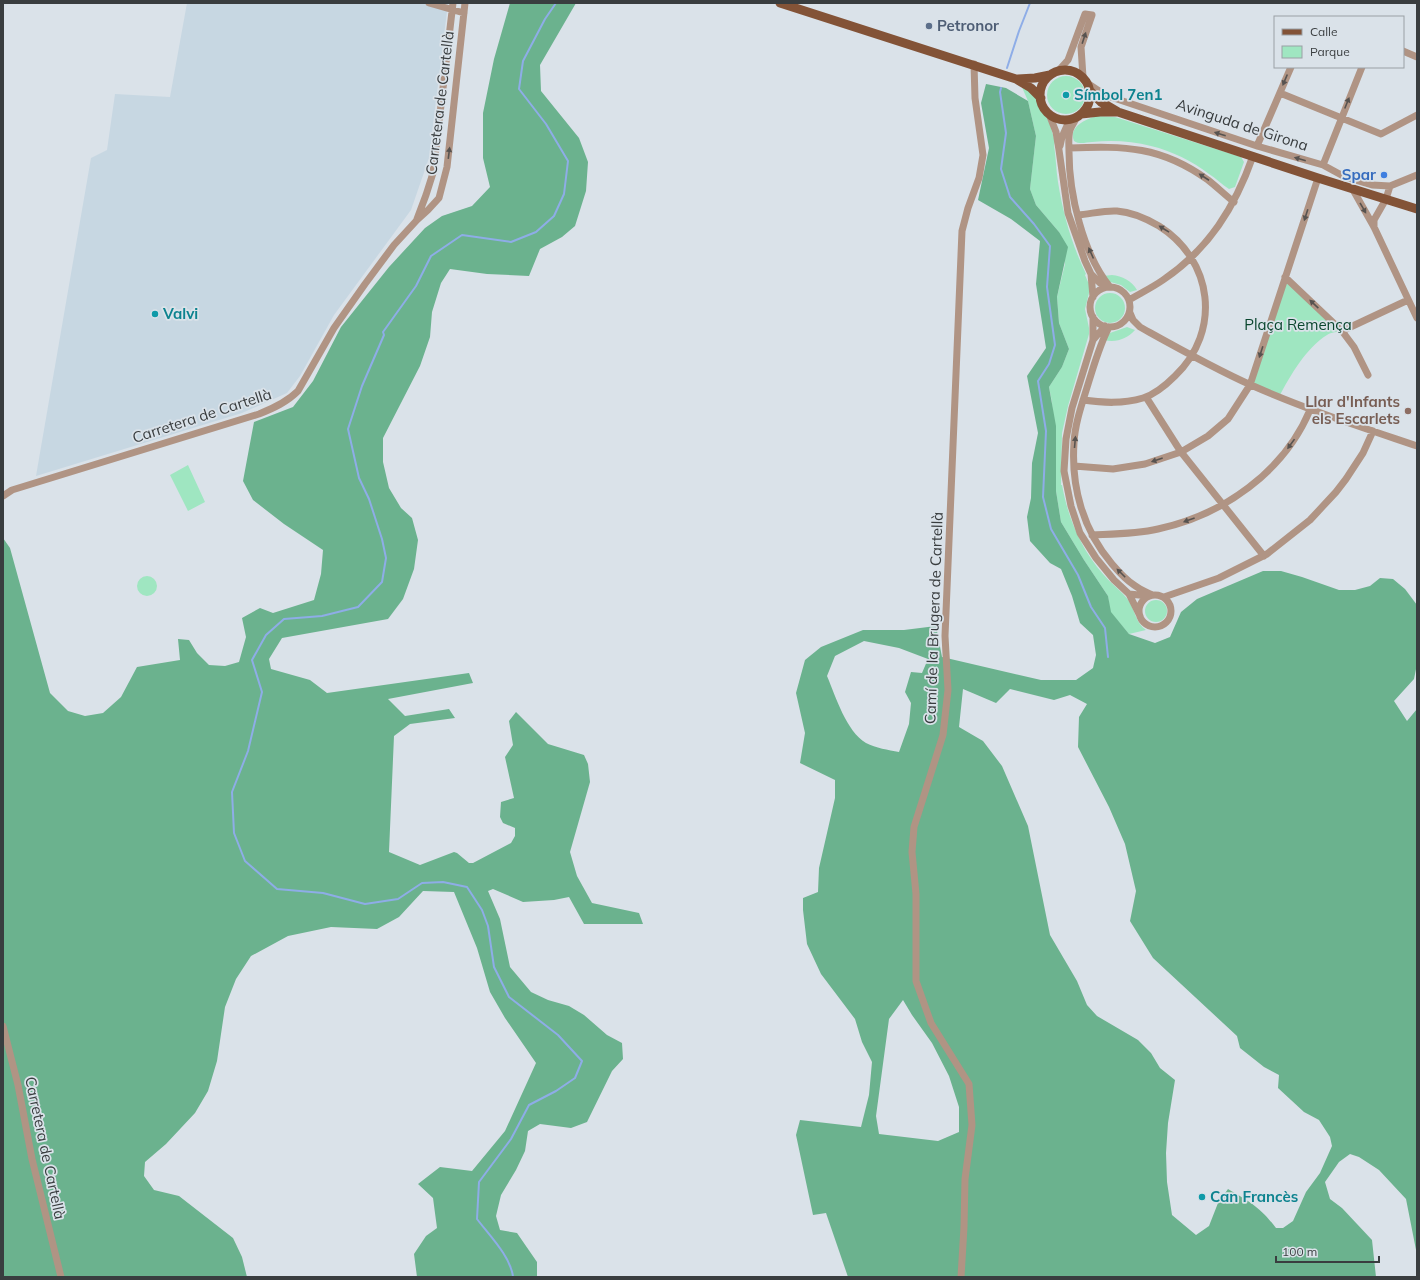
<svg xmlns="http://www.w3.org/2000/svg" width="1420" height="1280" viewBox="0 0 1420 1280" font-family="Mulish,sans-serif">
<style>
.built{fill:#c7d7e2}
.green{fill:#9fe6c1}
.forest{fill:#6bb28e;fill-rule:evenodd}
.lines{fill:none;stroke-linecap:round;stroke-linejoin:round}
.stream{stroke:#8eade7;stroke-width:2}
.minor{stroke:#b09484;stroke-width:7}
.major{stroke:#835337;stroke-width:9}
.oneway{fill:#575350}
.service-dot{fill:#5c6f8a;stroke:#dae2e9;stroke-width:1.5}
.culture-dot{fill:#0f9aa8;stroke:#dae2e9;stroke-width:1.5}
.shop-dot{fill:#3f7fe0;stroke:#dae2e9;stroke-width:1.5}
.education-dot{fill:#8d6e63;stroke:#dae2e9;stroke-width:1.5}
.labels{text-anchor:middle;stroke-width:3.5;stroke-linejoin:round;paint-order:stroke}
.service-label{font-size:15px;font-weight:bold;fill:#4e5e75;stroke:#dae2e9;text-anchor:start}
.culture-label{font-size:15px;font-weight:bold;fill:#0d838f;stroke:#dae2e9;text-anchor:start}
.street-label{font-size:15px;fill:#393d3f;stroke:#dae2e9}
.shop-label{font-size:15px;font-weight:bold;fill:#366cbe;stroke:#dae2e9;text-anchor:end}
.park-label{font-size:15px;fill:#0a462e;stroke:#dae2e9}
.education-label{font-size:15px;font-weight:bold;fill:#785e54;stroke:#dae2e9;text-anchor:end}
</style>
<rect width="100%" height="100%" fill="#dae2e9"/>
<path class="built" d="M187,3H448L429,158L411,210L334,315L300,376L287,393L242,413L36,476L91,158L107,150L115,94L170,97Z"/>
<path class="green" d="M1047 95a19 19 0 1 1 38 0a19 19 0 1 1-38 0Z
M1021,85L1035,96L1040,109L1049,121L1055,142L1054,145C1056,157 1056,170 1058,182C1063,214 1072,245 1086,274L1085,275L1088,282H1089V293L1085,309L1089,328V334L1068,406L1062,433L1061,485H1062C1068,518 1081,549 1103,574C1111,584 1122,591 1129,601C1135,611 1136,623 1146,630L1129,634L1110,612L1108,596L1084,560L1061,522L1056,491L1052,402L1049,387L1062,367L1069,349L1059,323L1057,297L1065,264L1059,232L1036,205L1030,189L1036,136L1028,101Z
M1097,116L1115,117L1241,157L1244,162L1235,187L1229,189C1222,185 1216,178 1209,174C1192,161 1172,151 1151,146C1132,141 1112,140 1092,142C1086,142 1080,145 1074,141C1068,127 1086,119 1097,116Z
M1112,275C1122,276 1132,281 1137,290L1130,292L1121,285L1107,281L1103,276Z
M1285,277L1342,331C1338,332 1331,332 1327,335C1306,348 1290,376 1279,397L1250,385Z
M1095 308a15 15 0 1 1 30 0a15 15 0 1 1-30 0Z
M1127,327L1135,330C1127,339 1116,343 1104,340L1110,333Z
M188,465L205,502L188,511L170,475Z
M137 586a10 10 0 1 1 20 0a10 10 0 1 1-20 0Z
M1145 611a11 11 0 1 1 22 0a11 11 0 1 1-22 0Z"/>
<path class="forest" d="M510,3H576L540,65L541,91L579,138L588,162L586,191L575,226L562,237L540,249L529,276L487,274L450,269L441,283L432,312L430,337L420,366L383,438V462L389,488L401,508L412,518L418,540L414,569L403,599L388,619L282,638L269,659L271,669L310,680L327,693L469,673L473,683L388,699L405,716L449,709L455,718L410,724L394,736L389,852L420,865L454,852L457,853L469,863H473L511,843L515,836V828L503,823L500,817L501,802L514,798L505,757L513,745L509,721L516,712L548,744L584,755L588,764L590,782L570,852L577,876L592,903L639,913L643,924H584L569,897L554,900L523,902L493,889L488,891L500,919L510,967L531,992L548,1000L569,1006L584,1015L607,1035L622,1043L623,1059L612,1071L587,1122L571,1128L540,1124L528,1131L525,1151L516,1170L501,1195L496,1216L500,1230L517,1233L537,1262V1277H417L414,1254L426,1236L437,1228L433,1198L418,1184L440,1167L472,1171L505,1131L536,1063L505,1018L490,992L477,948L454,892L423,891L399,917L377,929L331,927L288,936L251,956L236,979L225,1007L217,1061L208,1091L195,1113L166,1144L145,1162L144,1176L154,1190L179,1196L233,1238L242,1257L247,1277H3V538L10,548L50,693L68,711L85,716L103,713L121,697L137,667L180,660L178,639L189,640L197,653L209,665L225,666L239,662L246,637L242,618L260,608L273,613L314,600L321,574L323,550L284,524L253,500L243,481L254,422L293,407L313,381L341,327L389,267L425,228L442,216L472,206L490,187L483,158V113L494,59Z
M986,84L1006,88L1028,101L1036,136L1030,189L1036,205L1059,232L1068,247L1057,297L1059,323L1069,349L1062,367L1049,387L1056,426V491L1061,522L1084,560L1108,596L1111,612L1129,634L1155,643L1170,637L1181,612L1197,599L1263,571H1281L1302,577L1339,590H1355L1370,586L1380,578L1393,579L1405,589L1417,605V664L1414,679L1394,701L1407,721L1417,709V1255L1406,1199L1379,1170L1359,1157L1350,1154L1339,1162L1325,1182L1330,1199L1342,1208L1372,1240L1376,1277H848L826,1213L813,1215L796,1135L800,1120L861,1127L869,1095L872,1062L862,1042L855,1019L821,974L807,944L803,910V898L818,892L819,868L835,798V780L800,763L805,733L796,693L805,660L821,647L863,630H904L936,626L942,657L1041,680H1076L1093,668L1096,655L1093,635L1080,623L1072,596L1061,569L1050,563L1030,541L1027,517L1031,498L1032,463L1038,433L1027,376L1046,348L1036,284L1040,241L1011,219L978,200L989,148L981,103ZM864,641L899,648L928,659L922,673L911,672L905,692L911,703L909,724L899,752C888,750 876,748 866,743C846,731 836,697 827,676L835,656ZM963,689L996,703L1010,689L1054,700L1070,695L1087,704L1079,717L1078,747L1109,807L1125,844L1136,891L1130,921L1153,958L1237,1036L1240,1048L1264,1067L1279,1075L1278,1088L1304,1112L1319,1120L1330,1137L1332,1146L1320,1173L1306,1192L1293,1221L1283,1228H1276C1260,1207 1250,1202 1228,1189L1218,1203L1209,1226L1196,1235L1172,1215L1167,1182L1166,1153L1168,1123L1175,1080L1160,1068L1151,1053L1138,1040L1097,1016L1087,1005L1077,981L1050,935L1028,826L1002,766L983,741L959,727ZM903,1000L912,1015L932,1043L949,1076L959,1107V1132L938,1141L879,1134L876,1116L889,1019Z"/>
<g class="lines">
<path class="stream" d="M1007,68L1019,31L1030,3
M1001,88L1000,92L1006,133L1001,169L1010,197L1034,224L1050,246L1047,287L1055,345L1049,364L1038,381L1046,431L1043,497L1051,529L1078,575L1091,607L1105,628L1108,657
M513,1277C511,1257 489,1235 477,1219L479,1182L511,1139L529,1105L556,1091L575,1078L582,1061L558,1035L509,997L494,967L488,926L482,910L467,887L443,882L422,883L398,899L365,904L323,893L277,889L245,861L234,833L232,792L248,751L262,692L252,660L266,635L284,619L322,616L358,607L382,582L386,558L382,539L369,499L359,478L348,429L362,386L384,335L383,332L416,286L431,256L462,235L511,242L536,232L554,216L564,194L568,161L546,124L519,89L523,61L545,19L556,3"/>
<path class="minor" d="M429,3L464,13
M1403,51L1417,57
M1059,70L1068,60L1085,14L1092,15L1081,47L1083,77
M1087,83L1105,95L1257,146L1323,165L1345,177L1372,185L1390,186
M1280,93L1381,134L1417,115
M1049,114L1056,132L1059,150L1068,213L1085,261L1091,274L1093,297
M1077,117C1075,121 1072,125 1070,130C1068,137 1069,145 1069,152C1069,194 1083,254 1110,287
M1060,146L1062,137L1070,119
M1257,146L1291,67
M1069,148C1125,146 1161,146 1208,180C1217,187 1225,195 1234,202
M1323,165L1362,67
M1352,188L1374,227L1417,318
M1078,215C1090,214 1106,210 1117,211C1131,212 1147,219 1159,226C1213,260 1222,331 1175,376C1166,385 1156,394 1143,398C1123,404 1104,403 1083,400
M417,219L426,195L433,173L453,3
M1374,227V220L1386,199L1390,186L1417,175
M1091,274L1100,283L1107,287
M1285,277L1342,331L1354,347L1368,375
M1090 307a20 20 0 1 1 40 0a20 20 0 1 1-40 0Z
M1129,300C1141,293 1153,287 1163,280C1209,249 1235,207 1253,156
M1130,313L1133,320L1140,327C1176,347 1213,368 1251,385C1305,409 1361,427 1417,446
M1093,317V340L1072,408L1066,439L1064,471L1071,506L1080,533L1096,558L1114,580L1129,594L1140,616
M1109,327C1100,344 1095,362 1089,381C1083,401 1075,422 1074,443C1071,487 1083,530 1112,564C1118,571 1126,580 1134,585C1139,589 1146,592 1152,595
M1342,331L1408,300
M1093,340L1105,326
M1146,397L1181,452L1264,556
M1074,466L1113,469L1145,464L1181,452L1208,436L1228,419L1250,385L1318,178
M3,496L12,490L259,414C274,408 287,402 298,391L334,328L365,284L394,245L417,220L428,210L439,198L447,167L465,3
M1092,535C1114,534 1136,534 1158,529C1223,515 1284,472 1310,410
M1129,594L1149,596
M1139 611a16 16 0 1 1 32 0a16 16 0 1 1-32 0Z
M1164,597L1219,578L1267,554L1310,520L1336,492L1346,479L1363,453L1373,431
M3,1026L18,1085L32,1159L61,1277
M961,1277L964,1227L965,1179L972,1125L969,1084L931,1023L916,981V894L912,852L914,827L943,735L948,690L945,636L962,231L968,208L979,178L983,155L975,98L974,64"/>
<path class="major" d="M780,3L1016,79L1031,88L1041,98
M1040 95a25 25 0 1 1 50 0a25 25 0 1 1-50 0Z
M1018,79L1035,78L1050,75
M1090,91L1101,102L1118,112L1318,178L1417,209
M1081,114L1100,112H1115"/>
</g>
<defs><path id="oneway-solid" d="M-6-.8H1V-3.2L6.5 0L1 3.2V.8H-6Z"/></defs>
<g class="oneway">
<use href="#oneway-solid" transform="translate(1084 38) rotate(-72)"/>
<use href="#oneway-solid" transform="translate(1285 80) rotate(113)"/>
<use href="#oneway-solid" transform="translate(1347 103) rotate(-68)"/>
<use href="#oneway-solid" transform="translate(1220 134) rotate(-162)"/>
<use href="#oneway-solid" transform="translate(449 153) rotate(-83)"/>
<use href="#oneway-solid" transform="translate(1300 159) rotate(-164)"/>
<use href="#oneway-solid" transform="translate(1204 177) rotate(-147)"/>
<use href="#oneway-solid" transform="translate(1363 208) rotate(60)"/>
<use href="#oneway-solid" transform="translate(1306 215) rotate(108)"/>
<use href="#oneway-solid" transform="translate(1164 229) rotate(-148)"/>
<use href="#oneway-solid" transform="translate(1091 253) rotate(-114)"/>
<use href="#oneway-solid" transform="translate(1314 304) rotate(-137)"/>
<use href="#oneway-solid" transform="translate(1261 352) rotate(108)"/>
<use href="#oneway-solid" transform="translate(1075 442) rotate(-85)"/>
<use href="#oneway-solid" transform="translate(1291 444) rotate(126)"/>
<use href="#oneway-solid" transform="translate(1157 460) rotate(161)"/>
<use href="#oneway-solid" transform="translate(1189 520) rotate(160)"/>
<use href="#oneway-solid" transform="translate(1121 573) rotate(-135)"/>
</g>
<circle class="service-dot" cx="929" cy="26" r="4"/>
<g class="culture-dot">
<circle cx="1066" cy="95" r="4"/>
<circle cx="155" cy="314" r="4"/>
<circle cx="1202" cy="1197" r="4"/>
</g>
<circle class="shop-dot" cx="1384" cy="175" r="4"/>
<circle class="education-dot" cx="1408" cy="411" r="4"/>
<g class="labels">
<g class="service-label">
<text x="937" y="31">Petronor</text>
</g>
<g class="culture-label">
<text x="1074" y="100">Símbol 7en1</text>
<text x="163" y="319">Valvi</text>
<text x="1210" y="1202">Can Francès</text>
</g>
<g class="street-label">
<text transform="translate(440 103) rotate(-83)" y="5">Carretera de Cartellà</text>
<text transform="translate(1242 125) rotate(18)" y="5">Avinguda de Girona</text>
<text transform="translate(202 416) rotate(-18)" y="5">Carretera de Cartellà</text>
<text transform="translate(934 618) rotate(-88)" y="5">Camí de la Brugera de Cartellà</text>
<text transform="translate(45 1148) rotate(78)" y="5">Carretera de Cartellà</text>
</g>
<g class="shop-label">
<text x="1376" y="180">Spar</text>
</g>
<g class="park-label">
<text x="1298" y="330">Plaça Remença</text>
</g>
<g class="education-label">
<text x="1400" y="407">Llar d'Infants<tspan x="1400" dy="17">els Escarlets</tspan></text>
</g>
</g>
<rect width="1420" height="1280" fill="none" stroke="#393d3f" stroke-width="8"/>
<rect x="1274" y="16" width="130" height="52" fill="#dae2e9" stroke="#9aa0a5"/>
<rect x="1282" y="29" width="20" height="6" fill="#835337" stroke="#9aa0a5"/>
<text x="1310" y="36" font-size="12" fill="#393d3f">Calle</text>
<rect x="1282" y="46" width="20" height="12" fill="#9fe6c1" stroke="#9aa0a5"/>
<text x="1310" y="56" font-size="12" fill="#393d3f">Parque</text>
<path d="M1276 1256v6h103v-6" fill="none" stroke="#393d3f" stroke-width="2"/>
<text x="1282" y="1256" font-size="12" fill="#393d3f" stroke="#dae2e9" stroke-width="3" paint-order="stroke">100 m</text>
</svg>
